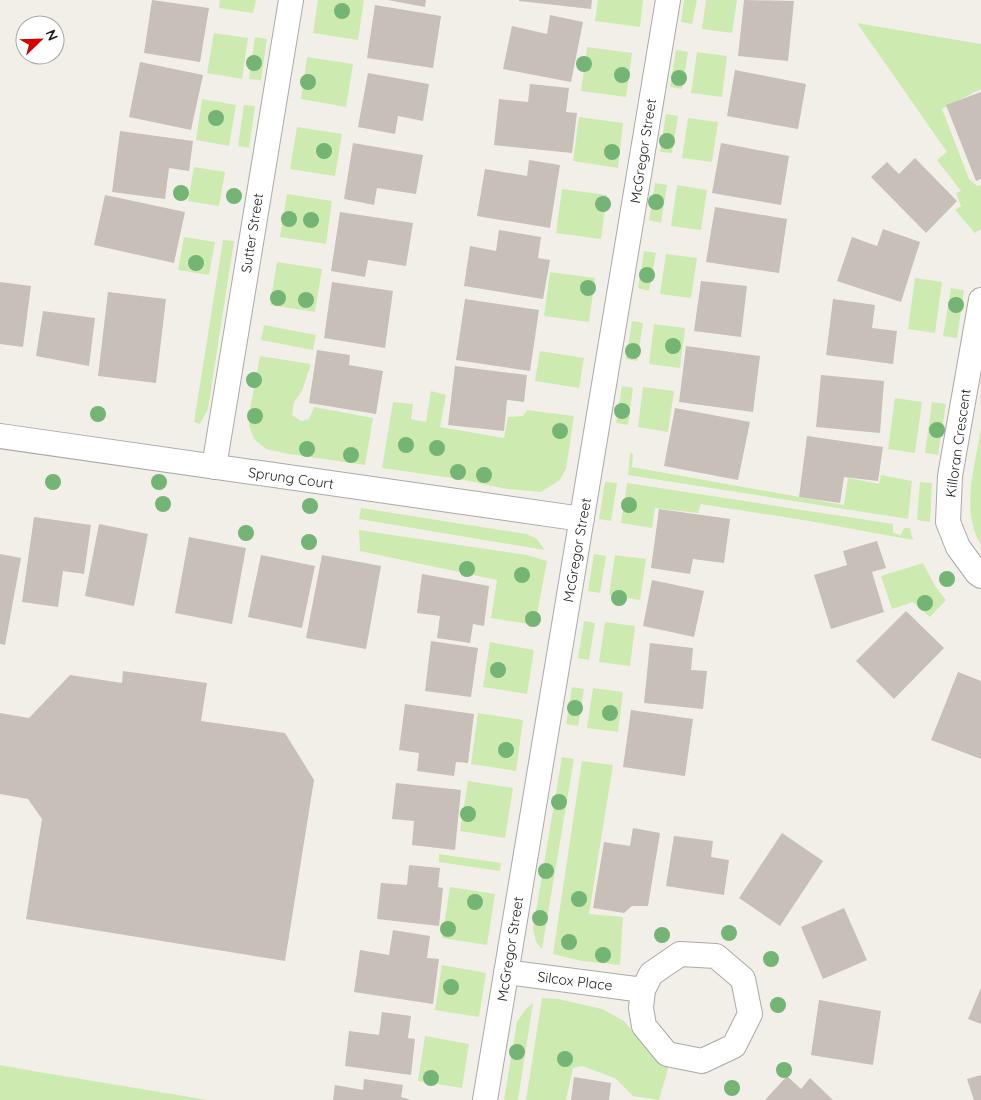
<svg xmlns="http://www.w3.org/2000/svg" width="981" height="1100" viewBox="0 0 981 1100" font-family="Quicksand,sans-serif">
<style>
.grass{fill:#cdebb0}
.building{fill:#c7bfb8}
.lines{fill:none;stroke-linecap:round;stroke-linejoin:round}
.minor-casing{stroke:#a9a9a9;stroke-width:26}
.minor{stroke:#fff;stroke-width:24}
.tree{fill:#74b475}
.labels{text-anchor:middle;stroke-width:4.5;stroke-linejoin:round;paint-order:stroke}
.street-label{font-size:14px;fill:#222;stroke:#fff}
</style>
<rect width="100%" height="100%" fill="#f2efe9"/>
<path class="grass" d="M220,0H256L253,13L219,8Z
M318,0H364L358,40L313,33Z
M598,0H643L640,27L595,21Z
M684,0H697L692,24L681,22Z
M706,0H737L732,33L702,29Z
M857,23L981,44V89L942,109L969,179L977,186L981,185V229L975,233L955,210L961,206L956,193L961,191L937,160L947,152Z
M214,33L248,38L242,79L207,73Z
M255,37L267,39L261,80L249,79Z
M587,47L632,53L626,97L581,91Z
M676,50L688,52L682,89L670,87Z
M697,52L727,56L722,97L691,93Z
M307,57L353,64L346,107L301,99Z
M202,99L236,105L229,146L196,140Z
M244,105L255,106L249,148L238,146Z
M666,114L678,116L672,153L660,152Z
M579,117L623,123L618,168L573,161Z
M688,118L718,122L712,162L682,158Z
M297,127L342,134L335,176L290,169Z
M194,167L225,172L219,206L188,201Z
M655,183L667,185L661,223L649,220Z
M677,185L707,190L701,230L671,226Z
M562,189L607,195L601,239L556,233Z
M287,194L332,201L326,244L280,237Z
M184,237L215,242L209,275L178,270Z
M223,240L234,241L208,409L200,424L194,422Z
M644,251L656,253L649,291L638,288Z
M666,254L697,258L691,298L660,294Z
M277,262L322,269L315,312L270,305Z
M550,272L595,278L589,322L544,316Z
M915,278L942,282L935,333L908,329Z
M951,288L964,290L957,338L943,336Z
M632,321L643,323L637,361L626,359Z
M654,324L685,328L680,368L649,364Z
M264,325L316,335L313,350L261,340Z
M540,351L584,358L579,388L535,381Z
M260,356L311,364L302,391L294,402L292,415L301,421L309,419L314,407L373,418L365,465L289,454L266,449L254,439L249,426V414Z
M622,386L633,388L628,425L616,423Z
M643,387L674,391L668,432L638,427Z
M431,391L446,395L440,427L504,438L508,417L523,416L527,410L574,416L566,469L560,480L541,492L507,489L459,479L382,468L393,402L413,404L411,419L426,422Z
M895,398L922,402L915,453L888,449Z
M932,402L946,404L938,455L925,453Z
M981,429V545C960,510 975,467 981,429Z
M630,453L633,454L632,467L844,505L848,478L879,484L881,475L912,481L908,519L628,475Z
M605,482L617,483L611,521L599,519Z
M920,482L932,483L930,522L917,520Z
M627,483L893,524V533L901,535L904,528H910L913,540L809,521L701,504L698,513L655,508L652,528L621,523Z
M361,508L526,534L536,538L545,550L359,519Z
M359,530L527,555L547,561L535,625L491,618L497,580L360,551Z
M594,554L606,556L600,593L588,591Z
M615,555L646,559L640,600L609,595Z
M923,563L935,586L946,600L930,617L913,602L892,609L881,576Z
M584,621L595,623L589,660L578,658Z
M605,622L635,626L630,666L599,662Z
M490,642L534,650L527,694L483,687Z
M572,687L584,689L578,726L566,724Z
M593,688L623,692L618,732L587,728Z
M478,713L523,720L516,771L471,764Z
M562,757L574,759L542,949L536,942L533,929Z
M582,761L613,765L589,914L623,917L620,965L581,961L553,954Z
M468,781L513,788L505,838L460,831Z
M439,854L501,863L500,871L439,862Z
M450,887L495,894L487,945L442,938Z
M442,965L486,973L479,1017L435,1010Z
M542,998L558,999L602,1009L624,1021L646,1048L669,1065L659,1100L633,1096L615,1078L582,1066L573,1068L566,1100H526Z
M533,1003L518,1100H504L517,1022L525,1010Z
M425,1036L469,1044L462,1088L418,1081Z
M0,1065L27,1070L208,1100H0Z"/>
<path class="building" d="M152,0L209,8L200,62L144,53Z
M388,0H426L425,7Z
M519,0H592L591,9L519,1Z
M744,0L794,1L788,61L738,56Z
M375,5L441,16L433,68L367,58Z
M550,15L583,22L571,82L503,69L512,26L547,34Z
M140,62L203,75L191,130L129,117Z
M735,70L806,84L798,129L727,116Z
M368,73L429,84L423,121L398,116L395,134L358,127Z
M530,84L569,88L566,112L577,113L572,153L494,145L499,99L528,102Z
M981,92V179L976,181L946,105Z
M120,131L193,141L189,171L169,168L165,199L112,192Z
M353,143L423,155L416,194L377,188L374,205L344,199Z
M721,143L789,156L781,205L712,193Z
M915,158L957,201L926,233L871,177L887,162L899,174Z
M529,160L560,165L550,228L477,216L485,169L527,176Z
M105,195L185,212L174,263L94,245Z
M715,207L787,219L779,273L706,262Z
M340,212L413,223L406,266L368,260L365,277L331,271Z
M883,229L920,242L901,302L837,281L852,237L877,246Z
M499,230L541,237L538,258L550,260L543,299L464,286L470,246L496,251Z
M701,281L747,286L741,337L694,331Z
M0,282L31,286L23,347L0,344Z
M332,282L393,291L385,348L324,338Z
M108,292L166,299L156,383L98,376Z
M465,299L539,310L530,371L456,360Z
M833,299L875,305L872,328L897,331L893,364L826,355Z
M43,311L95,318L89,366L36,356Z
M686,346L760,356L753,412L679,402Z
M317,350L350,355L349,365L383,371L376,414L309,403Z
M455,366L527,375L524,402L507,400L504,431L448,425Z
M821,375L884,381L880,433L816,427Z
M675,408L750,422L738,480L664,466Z
M807,436L883,447L878,481L844,477L840,503L799,497Z
M659,509L730,519L724,563L693,559L690,574L651,568Z
M34,517L91,525L84,574L63,571L58,607L22,602Z
M99,524L148,534L134,606L85,596Z
M189,537L246,548L232,624L175,613Z
M877,541L886,568L872,572L884,612L831,629L814,575L847,565L843,551Z
M0,554L21,558L5,645L0,644Z
M261,555L315,566L302,628L248,617Z
M322,555L381,566L366,649L306,638Z
M422,574L489,586L484,626L473,624L470,643L437,638L440,616L417,613Z
M652,580L704,591L694,637L643,626Z
M906,611L944,648L894,699L856,661Z
M431,641L478,648L471,697L425,691Z
M650,643L693,648L691,670L707,671L703,709L644,703Z
M123,671L207,683L201,721L285,733L314,780L285,961L26,919L42,819L28,799L0,794V713L29,718L70,675L122,683Z
M958,672L981,681V759L931,740Z
M405,704L474,714L468,763L456,762L454,776L417,771L419,753L399,750Z
M631,710L693,719L685,776L623,767Z
M396,783L461,790L455,850L412,845L414,821L392,819Z
M633,828L660,833L648,906H632L624,913L593,908L604,842L630,846Z
M782,833L823,861L780,926L739,898Z
M674,836L713,841L711,857L729,860L724,895L666,886Z
M409,865L440,868L438,887L443,888L439,926L377,919L381,883L407,885Z
M844,908L867,960L823,979L801,927Z
M393,930L430,936L427,958L439,959L433,1004L354,992L360,950L389,955Z
M981,988V1024L968,1019Z
M819,1000L881,1011L873,1065L811,1055Z
M382,1012L411,1016L408,1038L415,1039L411,1075L345,1066L349,1031L379,1035Z
M981,1075V1100H974L967,1079Z
M787,1076L801,1089L810,1078L833,1100H765Z
M574,1077L611,1083L609,1100H571Z
M364,1079L403,1085L401,1097L411,1100H333L335,1085L363,1090Z"/>
<g class="lines">
<defs>
<path id="minor" d="M981,300L950,476L948,522L958,547L977,573L981,576
M0,436L582,519
M214,467L291,0
M680,954L716,956L743,979L750,1014L734,1046L702,1061L667,1054L644,1026L641,1008L643,990L651,974Z
M506,972L643,990
M485,1100L668,0"/>
</defs>
<use href="#minor" class="minor-casing"/>
<use href="#minor" class="minor"/>
</g>
<g class="tree">
<circle cx="342" cy="11" r="8"/>
<circle cx="254" cy="63" r="8"/>
<circle cx="584" cy="64" r="8"/>
<circle cx="622" cy="75" r="8"/>
<circle cx="679" cy="78" r="8"/>
<circle cx="308" cy="82" r="8"/>
<circle cx="216" cy="118" r="8"/>
<circle cx="667" cy="141" r="8"/>
<circle cx="324" cy="151" r="8"/>
<circle cx="612" cy="152" r="8"/>
<circle cx="181" cy="193" r="8"/>
<circle cx="234" cy="196" r="8"/>
<circle cx="656" cy="202" r="8"/>
<circle cx="603" cy="204" r="8"/>
<circle cx="289" cy="219" r="8"/>
<circle cx="311" cy="220" r="8"/>
<circle cx="196" cy="263" r="8"/>
<circle cx="647" cy="275" r="8"/>
<circle cx="588" cy="288" r="8"/>
<circle cx="278" cy="298" r="8"/>
<circle cx="306" cy="300" r="8"/>
<circle cx="956" cy="305" r="8"/>
<circle cx="673" cy="346" r="8"/>
<circle cx="633" cy="351" r="8"/>
<circle cx="254" cy="380" r="8"/>
<circle cx="622" cy="411" r="8"/>
<circle cx="98" cy="414" r="8"/>
<circle cx="255" cy="416" r="8"/>
<circle cx="937" cy="430" r="8"/>
<circle cx="560" cy="431" r="8"/>
<circle cx="406" cy="445" r="8"/>
<circle cx="437" cy="448" r="8"/>
<circle cx="307" cy="449" r="8"/>
<circle cx="351" cy="455" r="8"/>
<circle cx="458" cy="472" r="8"/>
<circle cx="484" cy="475" r="8"/>
<circle cx="53" cy="482" r="8"/>
<circle cx="159" cy="482" r="8"/>
<circle cx="163" cy="504" r="8"/>
<circle cx="629" cy="505" r="8"/>
<circle cx="310" cy="506" r="8"/>
<circle cx="246" cy="533" r="8"/>
<circle cx="309" cy="542" r="8"/>
<circle cx="467" cy="569" r="8"/>
<circle cx="522" cy="575" r="8"/>
<circle cx="947" cy="579" r="8"/>
<circle cx="619" cy="598" r="8"/>
<circle cx="925" cy="603" r="8"/>
<circle cx="533" cy="619" r="8"/>
<circle cx="498" cy="670" r="8"/>
<circle cx="575" cy="708" r="8"/>
<circle cx="610" cy="713" r="8"/>
<circle cx="506" cy="750" r="8"/>
<circle cx="559" cy="802" r="8"/>
<circle cx="468" cy="814" r="8"/>
<circle cx="546" cy="871" r="8"/>
<circle cx="579" cy="899" r="8"/>
<circle cx="475" cy="902" r="8"/>
<circle cx="540" cy="918" r="8"/>
<circle cx="448" cy="929" r="8"/>
<circle cx="729" cy="933" r="8"/>
<circle cx="662" cy="935" r="8"/>
<circle cx="569" cy="942" r="8"/>
<circle cx="603" cy="955" r="8"/>
<circle cx="771" cy="959" r="8"/>
<circle cx="451" cy="987" r="8"/>
<circle cx="778" cy="1005" r="8"/>
<circle cx="517" cy="1052" r="8"/>
<circle cx="565" cy="1059" r="8"/>
<circle cx="784" cy="1070" r="8"/>
<circle cx="431" cy="1078" r="8"/>
<circle cx="732" cy="1088" r="8"/>
</g>
<g class="labels">
<g class="street-label">
<text transform="translate(643 151) rotate(-81)" y="5">McGregor Street</text>
<text transform="translate(252 233) rotate(-81)" y="5">Sutter Street</text>
<text transform="translate(958 443) rotate(-82)" y="5">Killoran Crescent</text>
<text transform="translate(291 478) rotate(8)" y="5">Sprung Court</text>
<text transform="translate(577 550) rotate(-80)" y="5">McGregor Street</text>
<text transform="translate(510 949) rotate(-81)" y="5">McGregor Street</text>
<text transform="translate(575 981) rotate(7)" y="5">Silcox Place</text>
</g>
</g>
<g transform="translate(40 40) rotate(67)"><circle r="24" fill="#ffffff" stroke="#a7a7a7"/>
<path d="M0-4L9 19L0 12L-9 19Z" fill="#d40000"/>
<text y="-8" font-size="14" font-weight="bold" text-anchor="middle" fill="#222222">N</text>
</g>
</svg>
